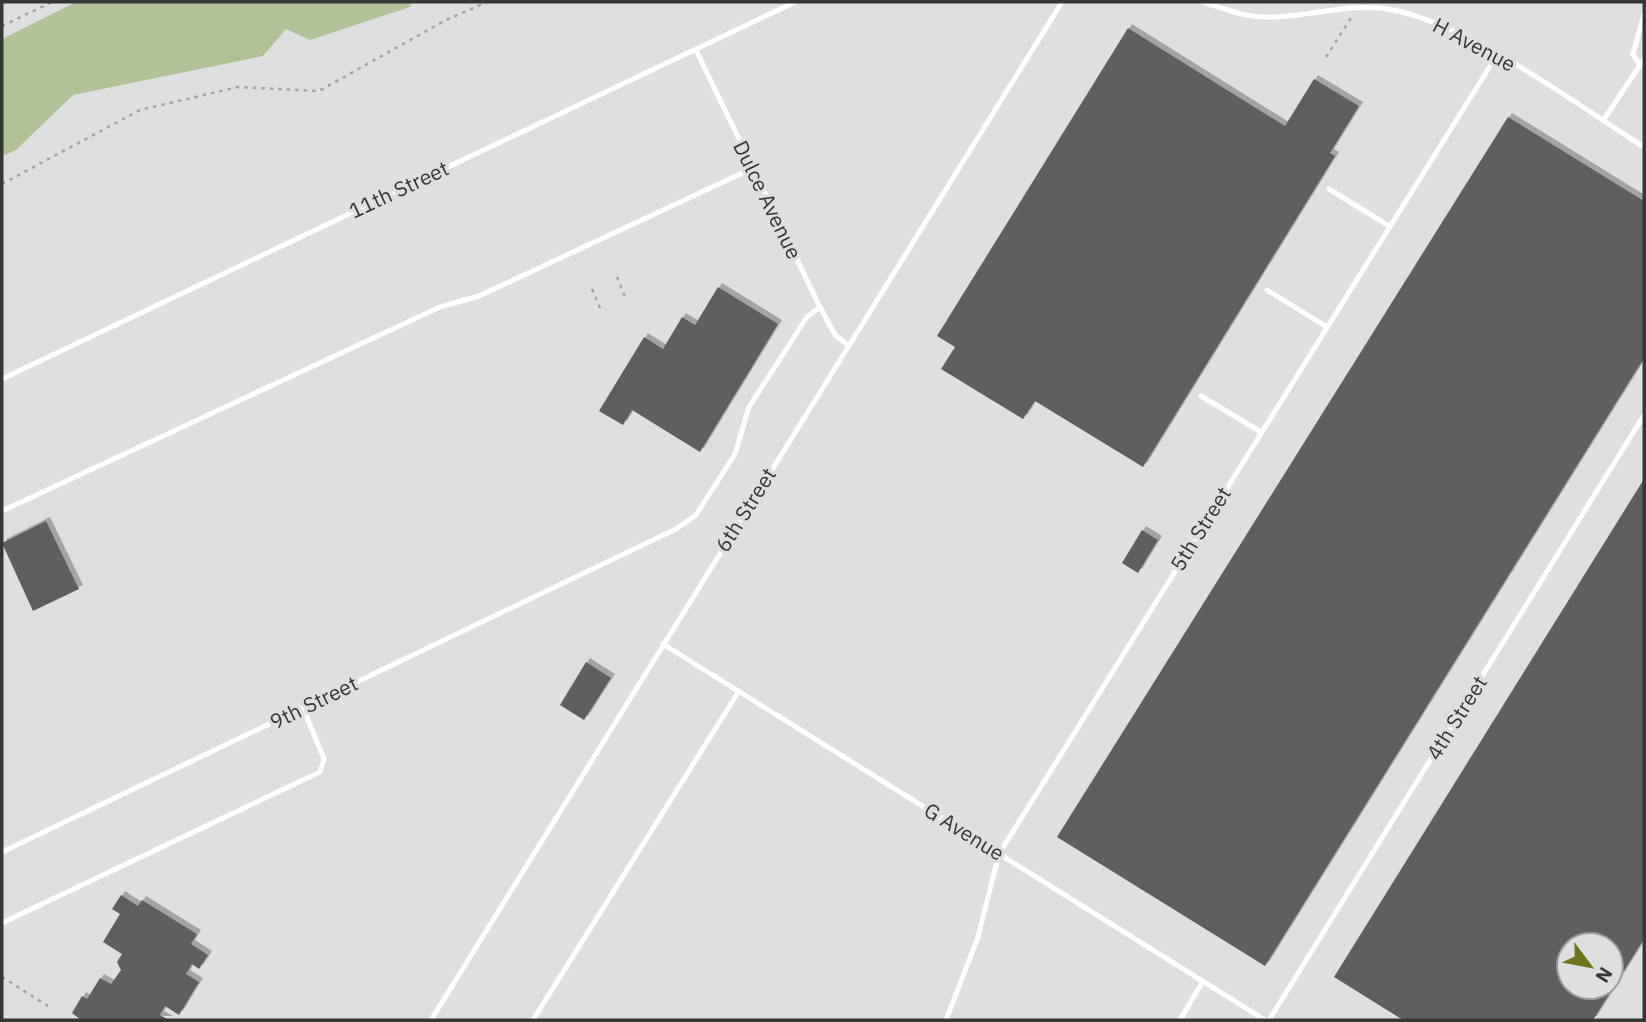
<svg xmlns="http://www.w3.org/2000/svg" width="1646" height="1022" viewBox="0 0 1646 1022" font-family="'IBM Plex Sans',sans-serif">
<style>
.green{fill:#b1c198}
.building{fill:#5f5e5e;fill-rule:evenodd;filter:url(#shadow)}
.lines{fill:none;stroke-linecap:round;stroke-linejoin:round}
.path{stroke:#a3a5a5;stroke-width:2.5;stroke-dasharray:3.5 5;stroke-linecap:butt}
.lane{stroke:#fff;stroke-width:5}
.labels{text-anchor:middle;stroke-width:7;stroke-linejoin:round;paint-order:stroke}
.street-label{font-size:21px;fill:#363737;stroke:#dee0e0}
</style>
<defs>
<filter id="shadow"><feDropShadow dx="4" dy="-4" stdDeviation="0" flood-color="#0004"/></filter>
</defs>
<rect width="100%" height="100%" fill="#dee0e0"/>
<path class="green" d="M76,2H411L410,7L310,40L286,29L263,56L73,95L16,150L2,156V39Z"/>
<path class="building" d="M1128,28L1285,126L1314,79L1359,106L1330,153L1335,156L1143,467L1035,401L1023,419L941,369L955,347L937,336Z
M1508,117L1644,201V358L1265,966L1057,837Z
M718,287L778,324L700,452L632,410L623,425L599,411L644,337L663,349L682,317L695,325Z
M1644,479V939L1593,1020H1403L1334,977ZM1569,945H1611V987H1569Z
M46,521L79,589L33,611L2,543Z
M1142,530L1158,540L1138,573L1122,563Z
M586,662L611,678L584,720L560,705Z
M121,895L138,906L142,900L197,934L191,944L208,955L199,969L192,964L186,974L199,982L179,1015L165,1006L160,1015L169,1020H81L72,1013L82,996L87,999L100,978L111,984L121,970L117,962L122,954L103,942L120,914L112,909Z"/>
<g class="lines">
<path class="path" d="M2,26L52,2
M1326,57L1351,18
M2,184L140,110L238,87L319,91L446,20L487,2
M617,277L625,297
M592,289L600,308
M2,977L51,1008"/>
<path class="lane" d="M1203,2C1225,9 1247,18 1270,17C1309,17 1347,3 1387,9C1465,21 1576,104 1644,147
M696,50L820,307L835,335L848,345
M1639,64L1633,54L1644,14
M1603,121L1644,59
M1329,189L1389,226
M1267,290L1327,327
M2,379L795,2
M1201,396L1261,432
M2,511L440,307L479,296L751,169
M663,644L1265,1020
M2,852L676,529L696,515L735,454L749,407L807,317L820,307
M2,923L320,772L324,759L303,708
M431,1020L1062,2
M533,1020L739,691
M946,1020L978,937L999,854L1497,55
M1180,1020L1203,981
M1269,1020L1644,415"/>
</g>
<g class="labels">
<g class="street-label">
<text transform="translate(1474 45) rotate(28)" y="7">H Avenue</text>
<text transform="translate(399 190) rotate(-25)" y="7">11th Street</text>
<text transform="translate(767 200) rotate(64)" y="7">Dulce Avenue</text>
<text transform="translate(746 510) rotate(-58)" y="7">6th Street</text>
<text transform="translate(1201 529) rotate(-58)" y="7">5th Street</text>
<text transform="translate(314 703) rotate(-26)" y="7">9th Street</text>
<text transform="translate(1457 718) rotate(-58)" y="7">4th Street</text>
<text transform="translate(964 832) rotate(32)" y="7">G Avenue</text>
</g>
</g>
<rect width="1646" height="1022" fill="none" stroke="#363737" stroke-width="7"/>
<g transform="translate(1590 966) rotate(122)"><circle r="33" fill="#dee0e0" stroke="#9b9c9c" stroke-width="2"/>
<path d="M0-5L12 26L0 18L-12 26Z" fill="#70761e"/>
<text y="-10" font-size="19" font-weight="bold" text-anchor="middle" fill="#363737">N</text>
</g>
</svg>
